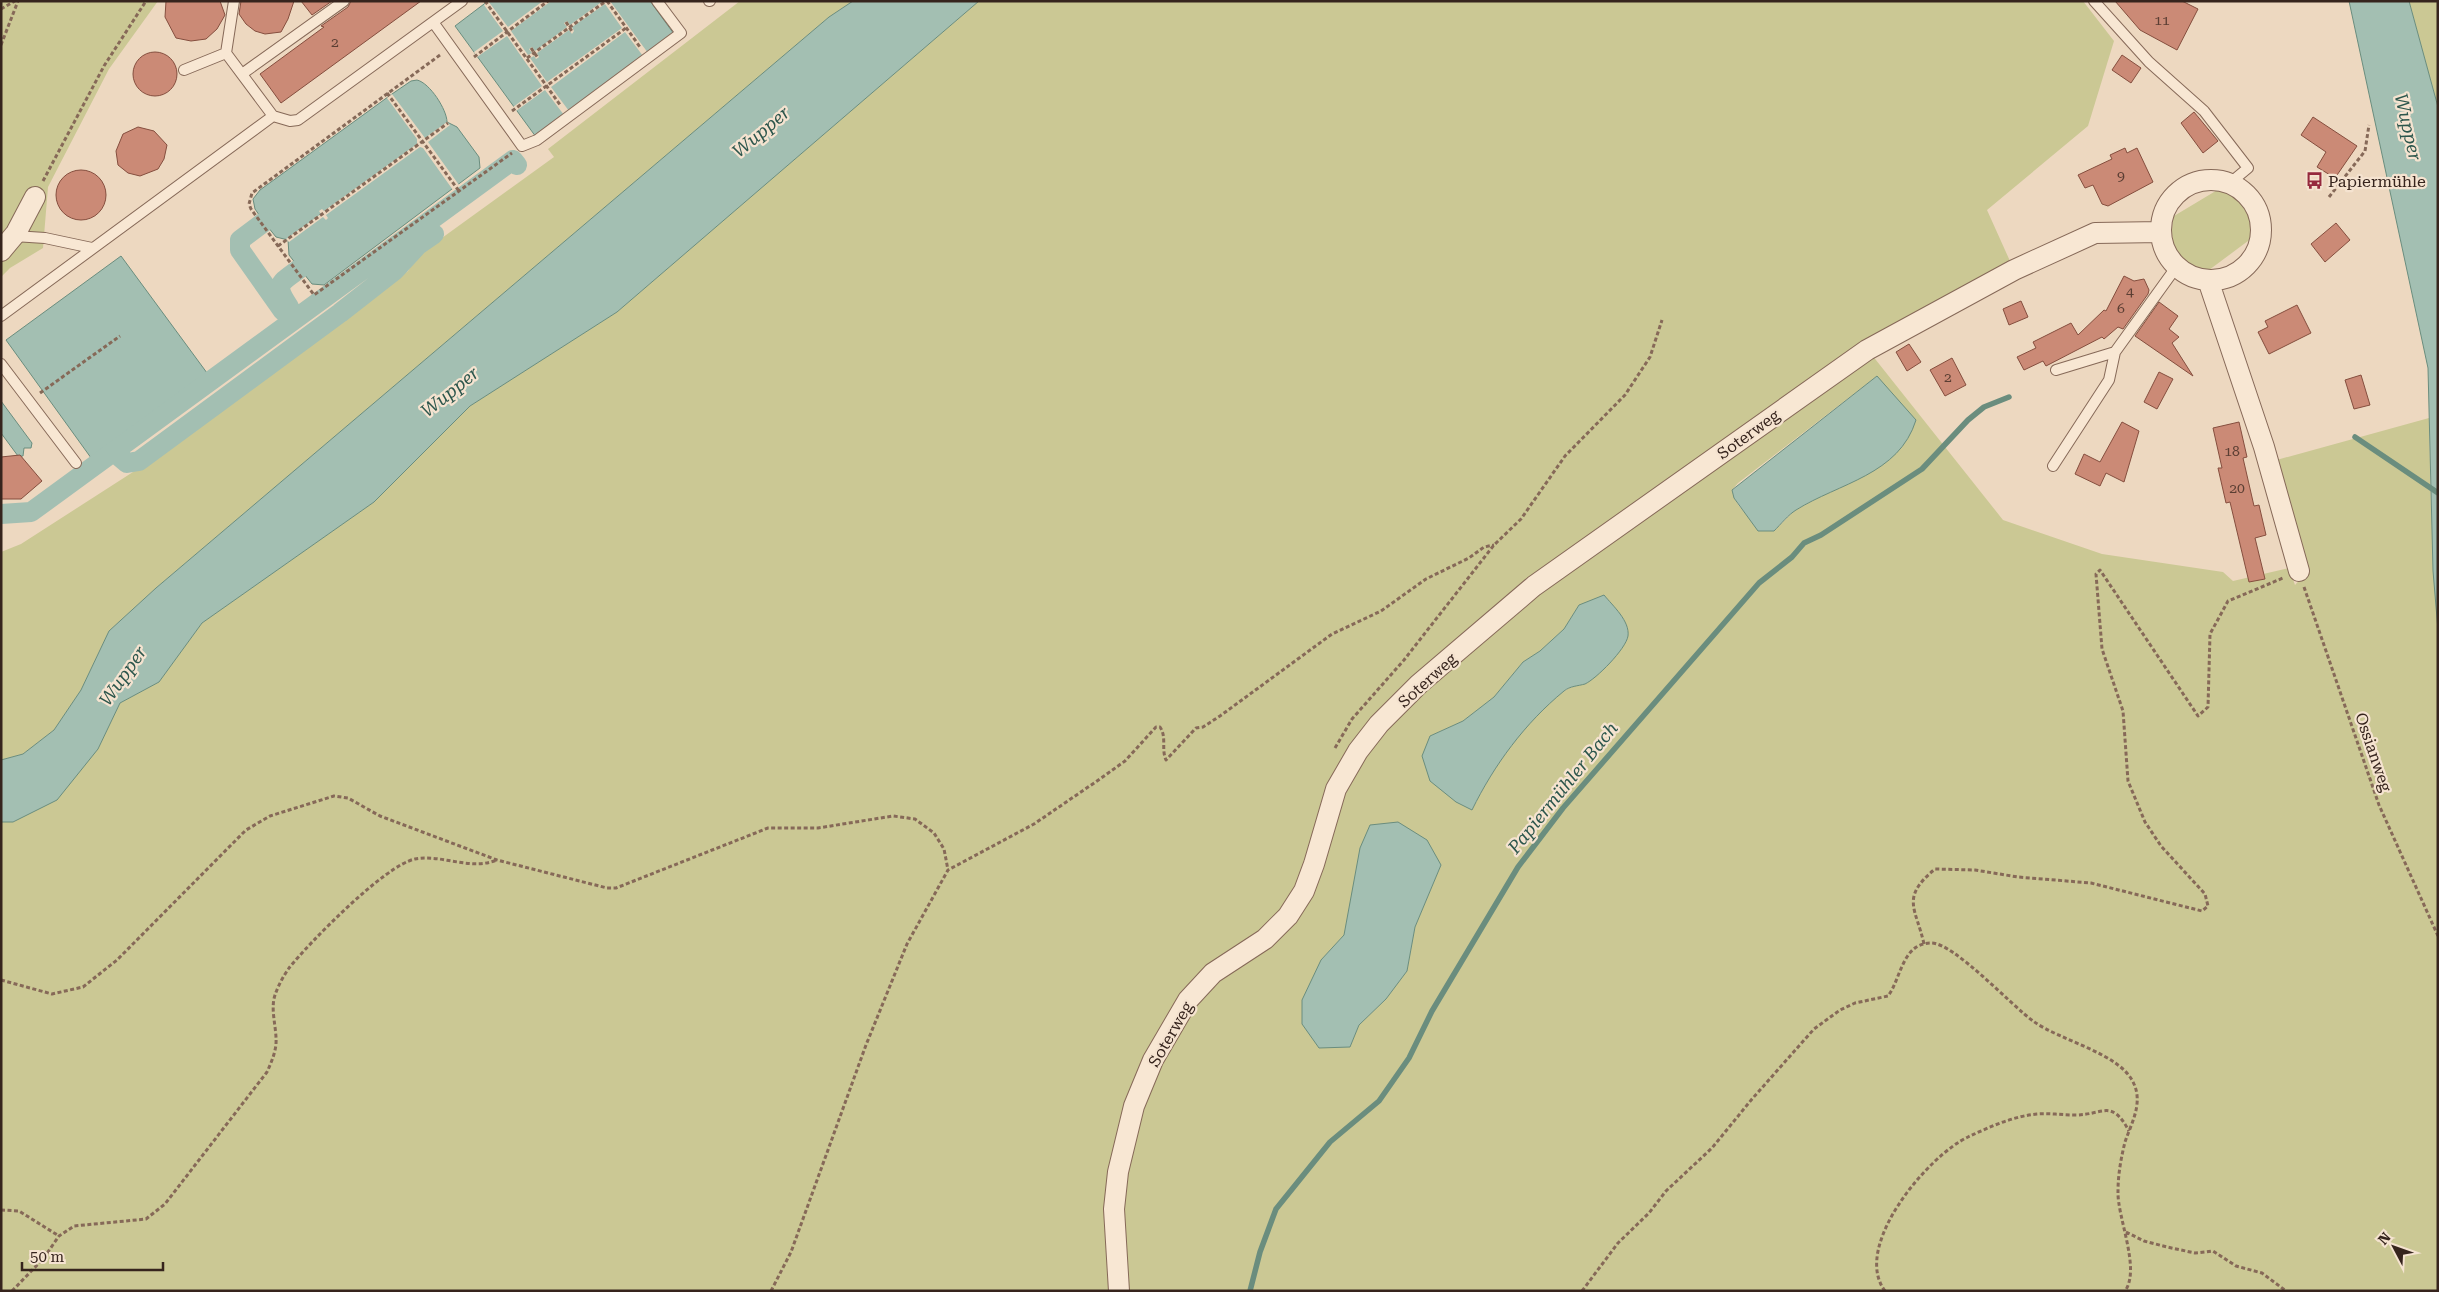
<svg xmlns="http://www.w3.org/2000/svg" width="2439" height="1292" viewBox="0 0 2439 1292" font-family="'Roboto Serif',serif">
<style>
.green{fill:#cbc894;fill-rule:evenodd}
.water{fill:#a3bfb2;stroke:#6a8d7e}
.pier{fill:#edd8c0;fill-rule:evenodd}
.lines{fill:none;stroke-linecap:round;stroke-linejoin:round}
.stream{stroke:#6a8d7e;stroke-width:5.5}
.canal{stroke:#a3bfb2;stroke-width:20}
.building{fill:#cb8a76;stroke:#854e3e}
.service-casing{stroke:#866958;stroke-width:12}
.minor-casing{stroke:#866958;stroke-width:22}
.path{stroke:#866958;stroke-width:3;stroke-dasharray:4 2.5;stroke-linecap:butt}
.service{stroke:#f8e7d3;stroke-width:10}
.minor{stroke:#f8e7d3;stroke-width:20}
.labels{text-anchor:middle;stroke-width:4.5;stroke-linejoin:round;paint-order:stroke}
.number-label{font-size:14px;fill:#5b3e33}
.poi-label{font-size:16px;fill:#36241d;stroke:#f5e3d0;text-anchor:start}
.street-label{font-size:16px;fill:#36241d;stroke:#f5e3d0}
.water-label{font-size:18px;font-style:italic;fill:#2c564c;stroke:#f5e3d0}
</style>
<rect width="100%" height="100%" fill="#edd8c0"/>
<path class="green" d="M1,1H158L109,69L48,187L43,248L10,268L1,277Z
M740,1H853L829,17L156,588L109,631L81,690L54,730L23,754L1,760V552L21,544L133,472L408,271L417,256L554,157L548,149Z
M979,1H2083L2114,41L2088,126L1987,210L2014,270L1868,350L2003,520L2102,554L2223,572L2233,581L2289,568L2295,585L2306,573L2273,461L2429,418L2431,506L2438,604V1291H1V822H14L98,749L120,703L159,682L202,623L374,502L470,406L617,312ZM1877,376L1817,498L1794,511L1774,531C1756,521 1737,513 1732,490L1738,483ZM1579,605L1587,683C1581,685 1571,686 1566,690C1528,715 1492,770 1472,810L1430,736L1463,721L1494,697L1523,662L1540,651L1564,629ZM1441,865L1415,927L1407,971L1386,999L1359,1025L1350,1047L1321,960L1344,935L1352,899Z
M2409,1H2438V107Z
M2219,189C2242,199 2252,213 2252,238L2205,273C2179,259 2167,247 2174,216Z"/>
<path class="water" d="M488,1H650L674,34L536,137L455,26Z
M853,1H979L617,312L470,406L374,502L202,623L159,682L120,703L98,749L57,800L13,822H1V760L23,754L54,730L81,690L109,631L156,588L829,17Z
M2349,1H2409L2438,107V630L2433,571L2428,368Z
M417,80C430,83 447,110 447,122L457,127L479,157L480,168L324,285L312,284L289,255L288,240L276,237L264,222L255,209L253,199L260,190L392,94L411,81Z
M121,256L210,377L94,462L6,340Z
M1877,376L1916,420C1899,475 1839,483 1796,510C1788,515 1781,524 1774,531H1758L1734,498L1732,490Z
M1,401L32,443L31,448H24L23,456H18L1,433Z
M1604,595C1613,606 1630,621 1628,636C1626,649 1596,679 1585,684C1578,686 1570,686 1564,691C1525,723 1494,765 1472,810L1456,802L1430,781L1422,756L1430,736L1463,721L1494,697L1523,662L1540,651L1564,629L1579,605Z
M1398,822L1427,840L1441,865L1415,927L1407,971L1386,999L1359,1025L1350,1047L1319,1048L1302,1024V1000L1321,960L1344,935L1360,848L1370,825Z"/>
<path class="pier" d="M488,1L508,27L543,1H551L511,31L528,55L532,53L529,49L532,47L535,51L567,27L564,23L567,21L570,25L603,1H610L648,53L643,56L625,32L551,87L569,111L564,115L545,90L516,111L513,107L542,86L507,36L477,57L474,52L503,31L484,5ZM605,4L622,28L547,82L530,58L534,56L536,59L539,57L537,53L569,30L572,34L574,31L572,27Z
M392,94L425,138L447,122L450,125L428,142L459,185L453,190L423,148L420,147L326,215L328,218L326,220L323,217L289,242L286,239L321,214L319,211L322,209L324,211L417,144V139L387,98Z"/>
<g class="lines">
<path class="stream" d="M2355,437L2438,493
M1250,1291L1260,1252L1276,1209L1330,1142L1379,1101L1409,1058L1432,1011L1518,867L1563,808L1759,583L1792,557L1804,543L1821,535L1922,469L1968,420L1984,407L2009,397"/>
<path class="canal" d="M264,222L240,240V250L283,311
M289,307C274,284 279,284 299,269
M114,452L127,463L139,461L340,313L395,270L418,245L434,234
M1,514L31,512L513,160L517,165"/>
</g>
<path class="building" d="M166,1H220L225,15L217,29L206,39L191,41L176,38L165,17Z
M241,1H294L288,19L281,32L265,34L255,31L246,24L239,14Z
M301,1H332L312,15Z
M351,1H421L281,103L260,74L324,27L321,26L348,7Z
M2115,1H2182L2198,9L2177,50L2140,30Z
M133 74a22 22 0 1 1 44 0a22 22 0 1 1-44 0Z
M2122,55L2141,68L2131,83L2112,70Z
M2194,112L2218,141L2203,153L2181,123Z
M2313,117L2357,146L2335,178L2317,167L2326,152L2301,135Z
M138,127L154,131L167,145L164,159L158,169L140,176L128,173L118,165L116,151L123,134Z
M2125,148L2127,153L2137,148L2153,182L2108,206L2102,204L2093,185L2085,188L2078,175L2112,159L2110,155Z
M56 195a25 25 0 1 1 50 0a25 25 0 1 1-50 0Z
M2336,223L2350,240L2325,262L2311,244Z
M2124,276L2134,281L2144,279L2149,290L2148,294L2123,329L2118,327L2104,339L2102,337L2046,366L2043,361L2024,370L2017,357L2036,348L2033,342L2071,323L2078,335L2104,310L2106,311Z
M2021,301L2028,317L2009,325L2003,309Z
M2159,302L2178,316L2169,329L2179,337L2172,343L2193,376L2135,336Z
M2297,305L2311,333L2269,354L2258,332L2268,327L2265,321Z
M1909,344L1921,362L1907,371L1896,352Z
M1952,358L1966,385L1945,396L1930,370Z
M2159,372L2173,379L2157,409L2144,402Z
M2361,375L2370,405L2354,409L2345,380Z
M2122,422L2139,431L2124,482L2106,473L2100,486L2075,474L2084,454L2100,462Z
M2239,422L2247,457L2243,458L2254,506L2259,505L2266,535L2255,538L2265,579L2249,582L2230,502L2226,503L2218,468H2222L2213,428Z
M20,455L42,481L21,499H1V457Z"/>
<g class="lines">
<defs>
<path id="service" d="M709,1H710
M2094,1L2149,62L2204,111L2248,168L2230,183
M433,22L522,146L537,140L681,33L657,1
M226,53L234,1
M184,70L226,53L273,116
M242,74L344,1
M14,236L45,238L92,248
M1,316L273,116L290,121L298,120L462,1
M1,364L76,463
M2056,370L2115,352L2177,266
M2053,466L2109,380L2115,352"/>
<path id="minor" d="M2161 230a50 50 0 1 1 100 0a50 50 0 1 1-100 0Z
M1,251L16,233L35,197
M2208,280L2264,447L2299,571
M1119,1291L1114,1209L1118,1172L1134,1106L1153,1060L1188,1000L1213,973L1265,939L1288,916L1304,891L1314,864L1336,789L1358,751L1379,724L1419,684L1534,586L1867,350L2014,270L2095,233L2161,232"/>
</defs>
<use href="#service" class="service-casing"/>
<use href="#minor" class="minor-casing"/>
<path class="path" d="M485,1L561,106
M607,1L640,47
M1,9L15,1
M566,22L573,33
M1,45L18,1
M531,48L538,58
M440,55L252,193L249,204L251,209L314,295L512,153
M474,57L548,1
M527,58L606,1
M387,93L459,191
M512,111L626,28
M43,181L104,66L146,1
M2329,197L2365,151L2369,125
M278,246L448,123
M40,393L120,336
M2304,587L2379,805L2438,936
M1335,748L1352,719L1404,660L1494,545L1521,519L1565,456L1625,395L1650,357L1662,320
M1924,944C1916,908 1900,898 1935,869L1975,870L2018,877L2091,883L2202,911L2208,906L2205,894L2161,846L2145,822L2128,781L2123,711L2102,649L2096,574L2100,570L2198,716L2208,707L2210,634L2228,601L2283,578
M1,980L52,994L83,987L117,960L246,830L270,816L334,796L348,798L380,816L497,860L607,888H616L768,828H818L893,816L915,819L934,833L944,849L948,870
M1,1210L19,1211L59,1236
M2126,1232L2144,1241L2167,1247L2195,1253L2213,1251L2236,1266L2262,1273L2286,1291
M12,1291L43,1259L59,1236L74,1226L146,1219L165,1204L267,1072C271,1063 275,1054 276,1044C277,1028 270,1010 275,995C278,986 284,975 289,968C309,943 385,865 415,859C443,854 469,871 497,860
M771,1291L791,1252L866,1045L907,944L948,870L1034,824L1097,781L1125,761L1156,727H1160C1167,737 1161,749 1166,760L1196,728L1203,727L1220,716L1332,634L1381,611L1426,579L1469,558L1484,547L1494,545
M1582,1291L1618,1243L1649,1213L1666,1191L1712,1148L1752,1099L1814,1029L1840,1010L1855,1003L1888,996C1901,979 1902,943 1931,943C1953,942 2012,1006 2033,1021C2060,1041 2121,1053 2134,1084C2143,1104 2131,1124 2125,1142C2121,1158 2118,1175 2118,1191C2117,1217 2141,1269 2125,1291
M1885,1291C1851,1246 1929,1155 1968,1137C1989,1127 2014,1116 2037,1114C2050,1113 2062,1115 2075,1115C2104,1115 2111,1098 2129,1131"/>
<use href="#service" class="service"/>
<use href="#minor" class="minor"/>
</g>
<defs>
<symbol id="bus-bare" viewBox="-9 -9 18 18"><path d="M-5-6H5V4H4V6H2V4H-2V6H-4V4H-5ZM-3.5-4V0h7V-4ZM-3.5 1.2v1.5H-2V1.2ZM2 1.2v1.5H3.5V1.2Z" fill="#95293d" stroke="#f5e3d0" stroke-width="2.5" paint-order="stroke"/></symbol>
</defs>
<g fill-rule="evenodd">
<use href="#bus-bare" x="2302" y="168" width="25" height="25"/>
</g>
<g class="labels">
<g class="number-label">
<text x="2162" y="25">11</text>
<text x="335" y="47">2</text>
<text x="2121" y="181">9</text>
<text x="2130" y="296">4</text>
<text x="2121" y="313">6</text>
<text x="1948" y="382">2</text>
<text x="2232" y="456">18</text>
<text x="2237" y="493">20</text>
</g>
<g class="poi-label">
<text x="2328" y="187">Papiermühle</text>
</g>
<g class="street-label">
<text transform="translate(1748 434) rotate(-36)" y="6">Soterweg</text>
<text transform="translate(1427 680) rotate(-42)" y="6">Soterweg</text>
<text transform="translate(2374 752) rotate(71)" y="6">Ossianweg</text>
<text transform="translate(1170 1034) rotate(-60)" y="6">Soterweg</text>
</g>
<g class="water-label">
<text transform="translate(2408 127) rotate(77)" y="6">Wupper</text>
<text transform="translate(761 132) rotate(-40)" y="6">Wupper</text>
<text transform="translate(450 392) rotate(-39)" y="6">Wupper</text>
<text transform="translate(123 676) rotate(-55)" y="6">Wupper</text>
<text transform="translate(1563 788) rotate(-51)" y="6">Papiermühler Bach</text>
</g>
</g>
<rect width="2439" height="1292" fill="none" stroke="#36241d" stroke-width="5"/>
<g transform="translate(2394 1247) rotate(311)" stroke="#f5e3d0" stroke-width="4" paint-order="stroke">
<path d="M0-4L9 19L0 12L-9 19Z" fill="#36241d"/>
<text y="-8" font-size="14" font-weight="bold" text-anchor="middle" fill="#36241d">N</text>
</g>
<path d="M22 1262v8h141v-8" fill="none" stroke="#36241d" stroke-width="2.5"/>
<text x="30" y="1262" font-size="15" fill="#36241d" stroke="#f5e3d0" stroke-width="4" paint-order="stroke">50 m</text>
</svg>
